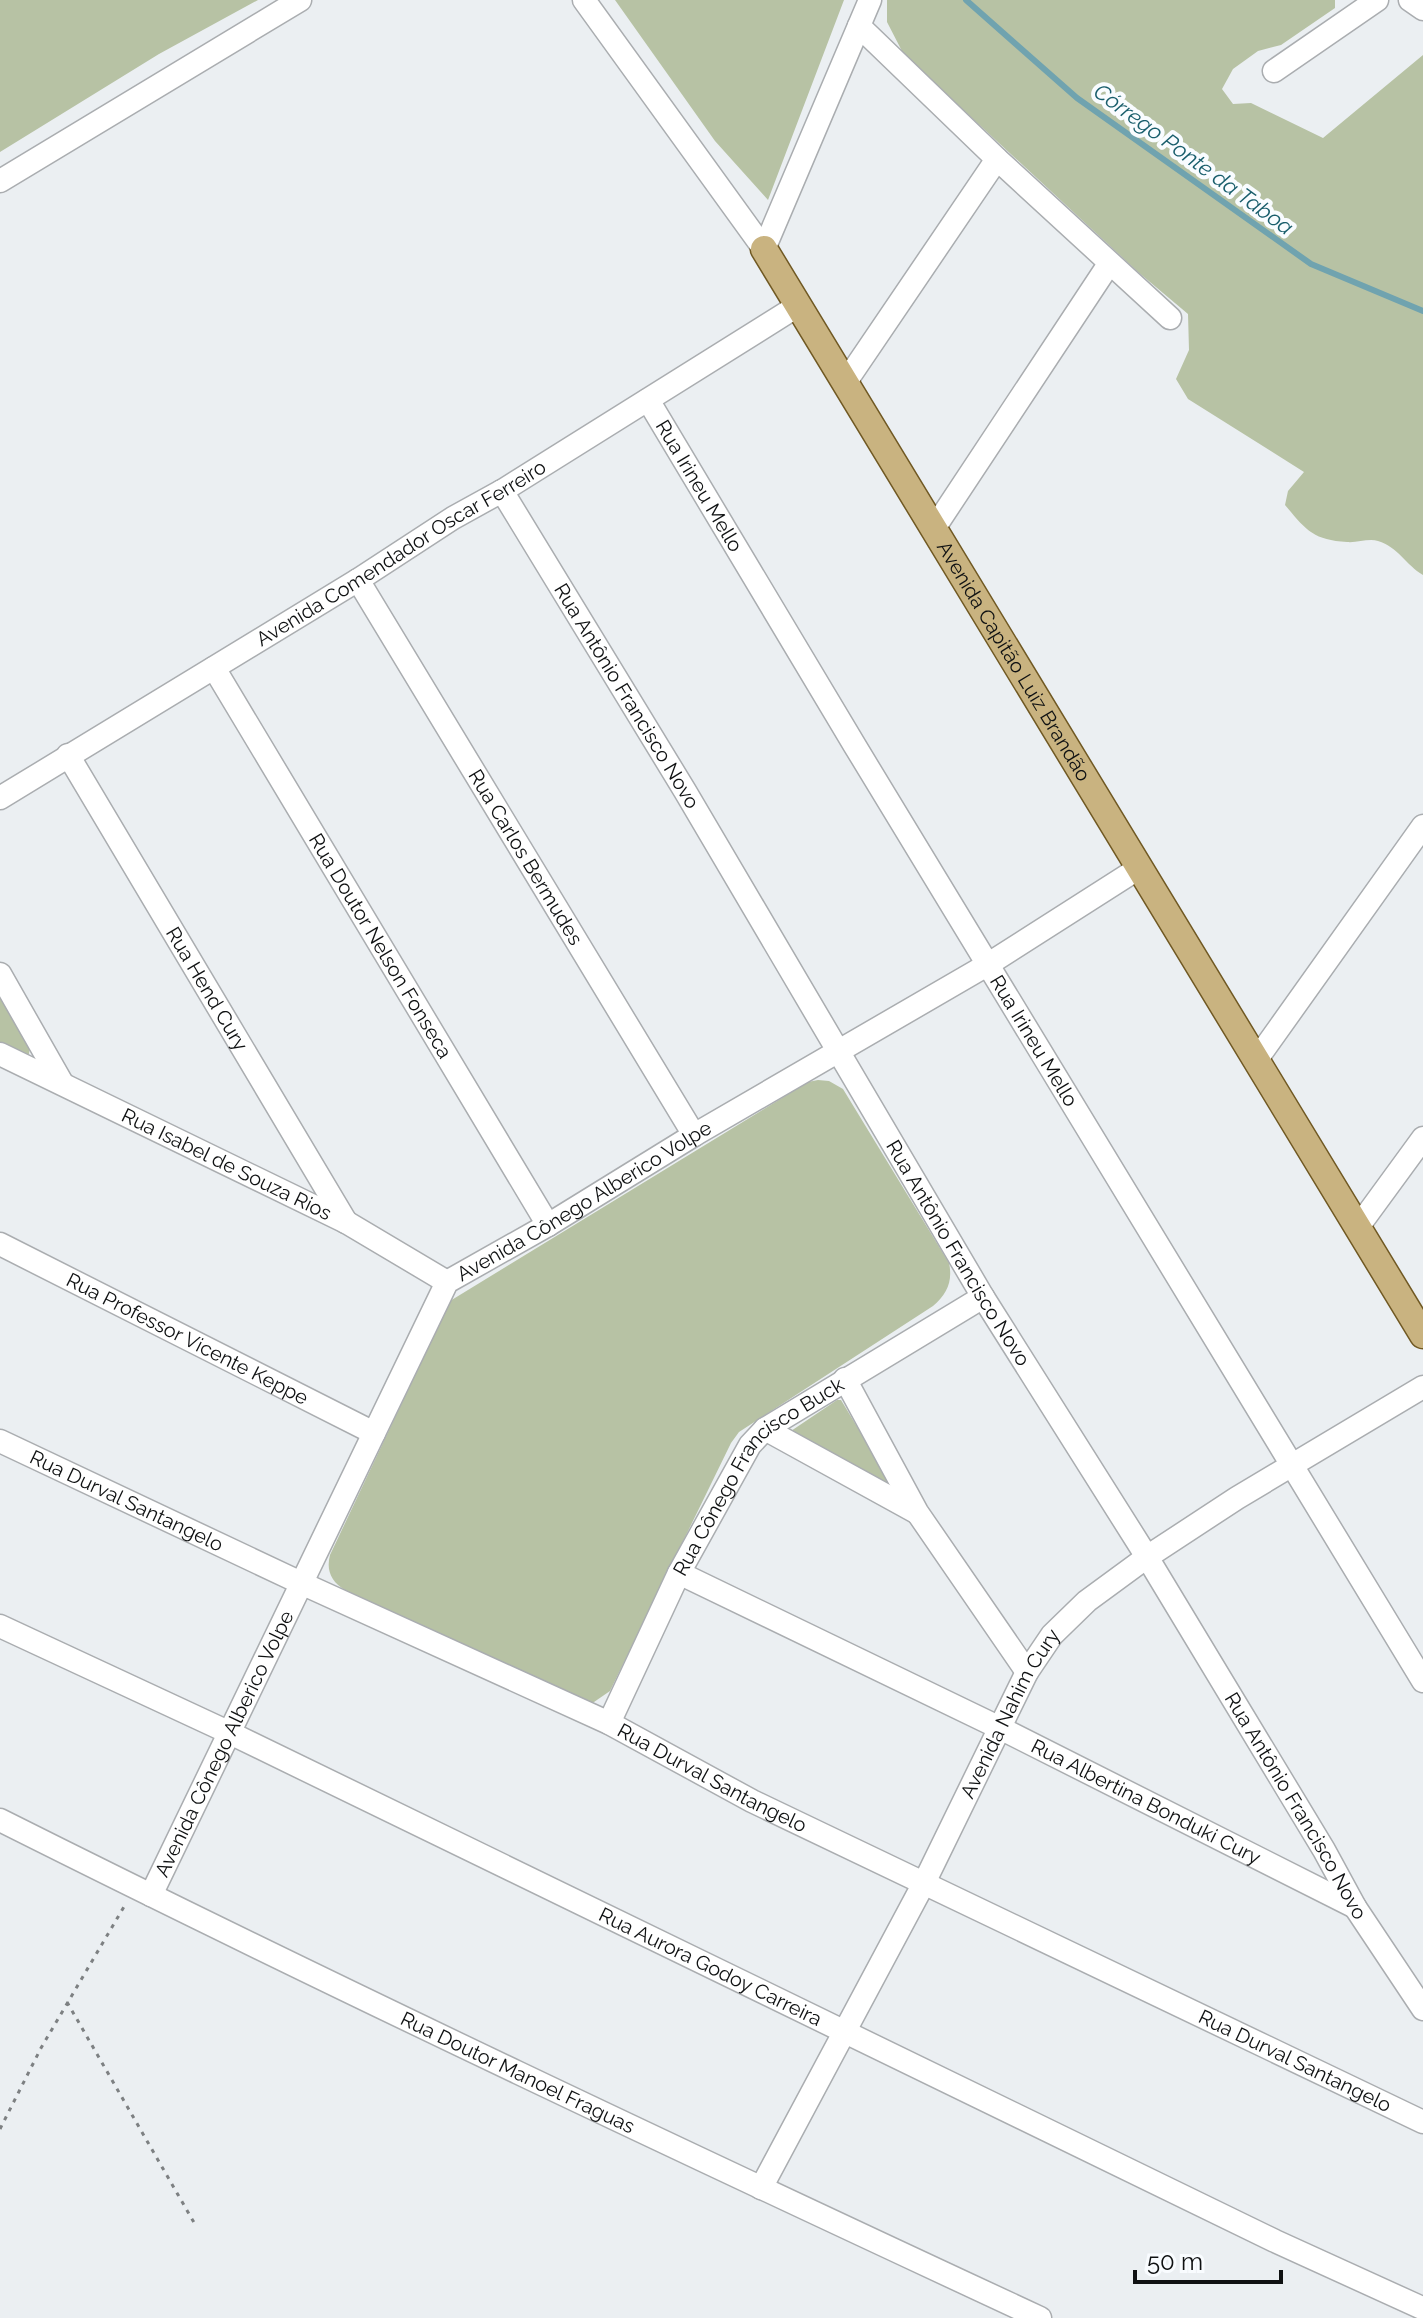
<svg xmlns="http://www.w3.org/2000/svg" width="1423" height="2318" viewBox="0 0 1423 2318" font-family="Raleway,sans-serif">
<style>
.green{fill:#b7c2a4}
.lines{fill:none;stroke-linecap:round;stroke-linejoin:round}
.stream{stroke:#70a3af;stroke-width:6}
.minor-casing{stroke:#aaadb0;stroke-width:25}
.major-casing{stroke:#705923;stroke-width:29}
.path{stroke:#7d8082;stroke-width:3;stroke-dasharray:4 6;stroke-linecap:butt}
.minor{stroke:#fff;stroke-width:22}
.major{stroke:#c9b380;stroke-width:26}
.labels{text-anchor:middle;stroke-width:8;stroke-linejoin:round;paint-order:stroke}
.street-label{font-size:20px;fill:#0f1112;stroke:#f9fcff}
.water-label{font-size:22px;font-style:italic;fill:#195e6c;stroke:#f9fcff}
</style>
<rect width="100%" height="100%" fill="#ebeff2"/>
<path class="green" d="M0,0H258L159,54L0,152Z
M615,0H844L768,200L715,141Z
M887,0H1335V8L1281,45L1258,51L1233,69L1222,89L1233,104L1251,103L1323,138L1423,55V575C1406,565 1398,547 1378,541C1369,538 1357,543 1347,542C1313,540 1306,530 1285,505L1288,491L1304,472L1188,399L1176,379L1189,350L1188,314L1138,272L904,55L887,22Z
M0,996L30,1046L29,1054H23L0,1043Z
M818,1080L829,1081L843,1089L949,1263C953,1281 947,1294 933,1306L739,1432L731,1443L610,1691L594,1702H576L345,1590C331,1582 326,1570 330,1555L450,1301L808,1082Z
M837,1400H841L891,1483L889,1487L788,1433Z"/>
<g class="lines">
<path class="stream" d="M966,0L1077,98L1311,264L1423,311"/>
<defs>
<g id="minor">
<path d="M584,0L764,249"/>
<path d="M1410,0L1423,9"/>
<path d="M859,26L997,159L1170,318"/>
<path d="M1274,71L1377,0"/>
<path d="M0,181L300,0"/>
<path d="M764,249L870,0"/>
<path d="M845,383L997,159"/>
<path id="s1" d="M648,400L855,746L1423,1681"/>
<path id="s2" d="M502,491L685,791L983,1297L1147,1557L1324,1850L1355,1907L1423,2009"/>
<path d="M935,527L1109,264"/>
<path id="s3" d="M358,580L694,1135"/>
<path id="s4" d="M214,668L548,1225"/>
<path id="s5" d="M68,755L346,1222"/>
<path id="s6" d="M0,798L358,580L453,518L502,491L799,305"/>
<path d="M0,974L62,1083"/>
<path id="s7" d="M0,1054L346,1222L447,1282"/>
<path d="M1257,1059L1423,826"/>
<path d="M1358,1227L1423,1138"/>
<path id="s8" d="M0,1244L374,1433"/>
<path d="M845,1379L917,1512L1027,1672"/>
<path d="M765,1429L916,1512"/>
<path id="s9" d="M0,1441L301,1583L609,1723L752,1801L1423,2122"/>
<path id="s10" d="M679,1573L1000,1728L1355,1907"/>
<path id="s11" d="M0,1626L228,1732L1275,2241L1422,2308"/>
<path id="s12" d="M609,1723L679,1573L750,1445L765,1429L983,1297"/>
<path id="s13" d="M0,1820C343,1992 692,2156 1040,2318"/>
<path id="s14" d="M151,1895L447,1282L548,1225L694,1135L987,965L1139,868"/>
<path id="s15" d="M761,2188L924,1883L1027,1672L1052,1635L1087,1601L1147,1557L1237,1498L1423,1387"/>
</g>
<g id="major">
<path id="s16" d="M764,249L1423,1335"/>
</g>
</defs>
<use href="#minor" class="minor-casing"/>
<use href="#major" class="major-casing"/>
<path class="path" d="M67,2002L196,2226
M0,2129L41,2048L125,1905"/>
<use href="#minor" class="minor"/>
<use href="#major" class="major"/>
</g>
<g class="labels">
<g class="street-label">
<text dy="7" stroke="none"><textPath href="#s1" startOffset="100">Rua Irineu Mello</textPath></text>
<text dy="7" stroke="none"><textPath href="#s6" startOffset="470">Avenida Comendador Oscar Ferreiro</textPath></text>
<text dy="7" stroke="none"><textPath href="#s16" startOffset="482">Avenida Capitão Luiz Brandão</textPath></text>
<text dy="7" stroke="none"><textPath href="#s2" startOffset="240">Rua Antônio Francisco Novo</textPath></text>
<text dy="7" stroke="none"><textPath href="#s3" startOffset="324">Rua Carlos Bermudes</textPath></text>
<text dy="7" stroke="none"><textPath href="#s4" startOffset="324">Rua Doutor Nelson Fonseca</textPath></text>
<text dy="7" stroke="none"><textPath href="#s5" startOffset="272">Rua Hend Cury</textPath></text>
<text dy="7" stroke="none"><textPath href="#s1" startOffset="748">Rua Irineu Mello</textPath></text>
<text dy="7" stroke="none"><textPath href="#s7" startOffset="252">Rua Isabel de Souza Rios</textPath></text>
<text dy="7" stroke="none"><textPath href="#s14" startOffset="840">Avenida Cônego Alberico Volpe</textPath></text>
<text dy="7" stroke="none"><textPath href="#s2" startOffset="888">Rua Antônio Francisco Novo</textPath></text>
<text dy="7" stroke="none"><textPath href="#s8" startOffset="210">Rua Professor Vicente Keppe</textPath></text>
<text dy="7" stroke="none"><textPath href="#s12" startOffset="294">Rua Cônego Francisco Buck</textPath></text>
<text dy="7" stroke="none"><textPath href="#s9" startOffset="140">Rua Durval Santangelo</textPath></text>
<text dy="7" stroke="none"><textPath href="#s15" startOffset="536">Avenida Nahim Cury</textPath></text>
<text dy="7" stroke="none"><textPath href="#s14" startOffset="168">Avenida Cônego Alberico Volpe</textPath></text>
<text dy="7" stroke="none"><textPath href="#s9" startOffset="788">Rua Durval Santangelo</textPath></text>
<text dy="7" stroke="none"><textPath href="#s10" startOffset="520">Rua Albertina Bonduki Cury</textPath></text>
<text dy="7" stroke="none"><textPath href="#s2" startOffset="1536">Rua Antônio Francisco Novo</textPath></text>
<text dy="7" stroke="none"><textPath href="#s11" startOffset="788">Rua Aurora Godoy Carreira</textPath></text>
<text dy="7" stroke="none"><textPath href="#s9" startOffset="1436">Rua Durval Santangelo</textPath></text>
<text dy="7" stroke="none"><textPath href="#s13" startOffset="576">Rua Doutor Manoel Fraguas</textPath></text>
</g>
<g class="water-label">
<text transform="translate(1194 159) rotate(36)" y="8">Córrego Ponte da Taboa</text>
</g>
</g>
<path d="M1135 2270v12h146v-12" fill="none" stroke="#0f1112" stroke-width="4"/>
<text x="1147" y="2270" font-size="24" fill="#0f1112" stroke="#f9fcff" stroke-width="6" paint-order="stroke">50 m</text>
</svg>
